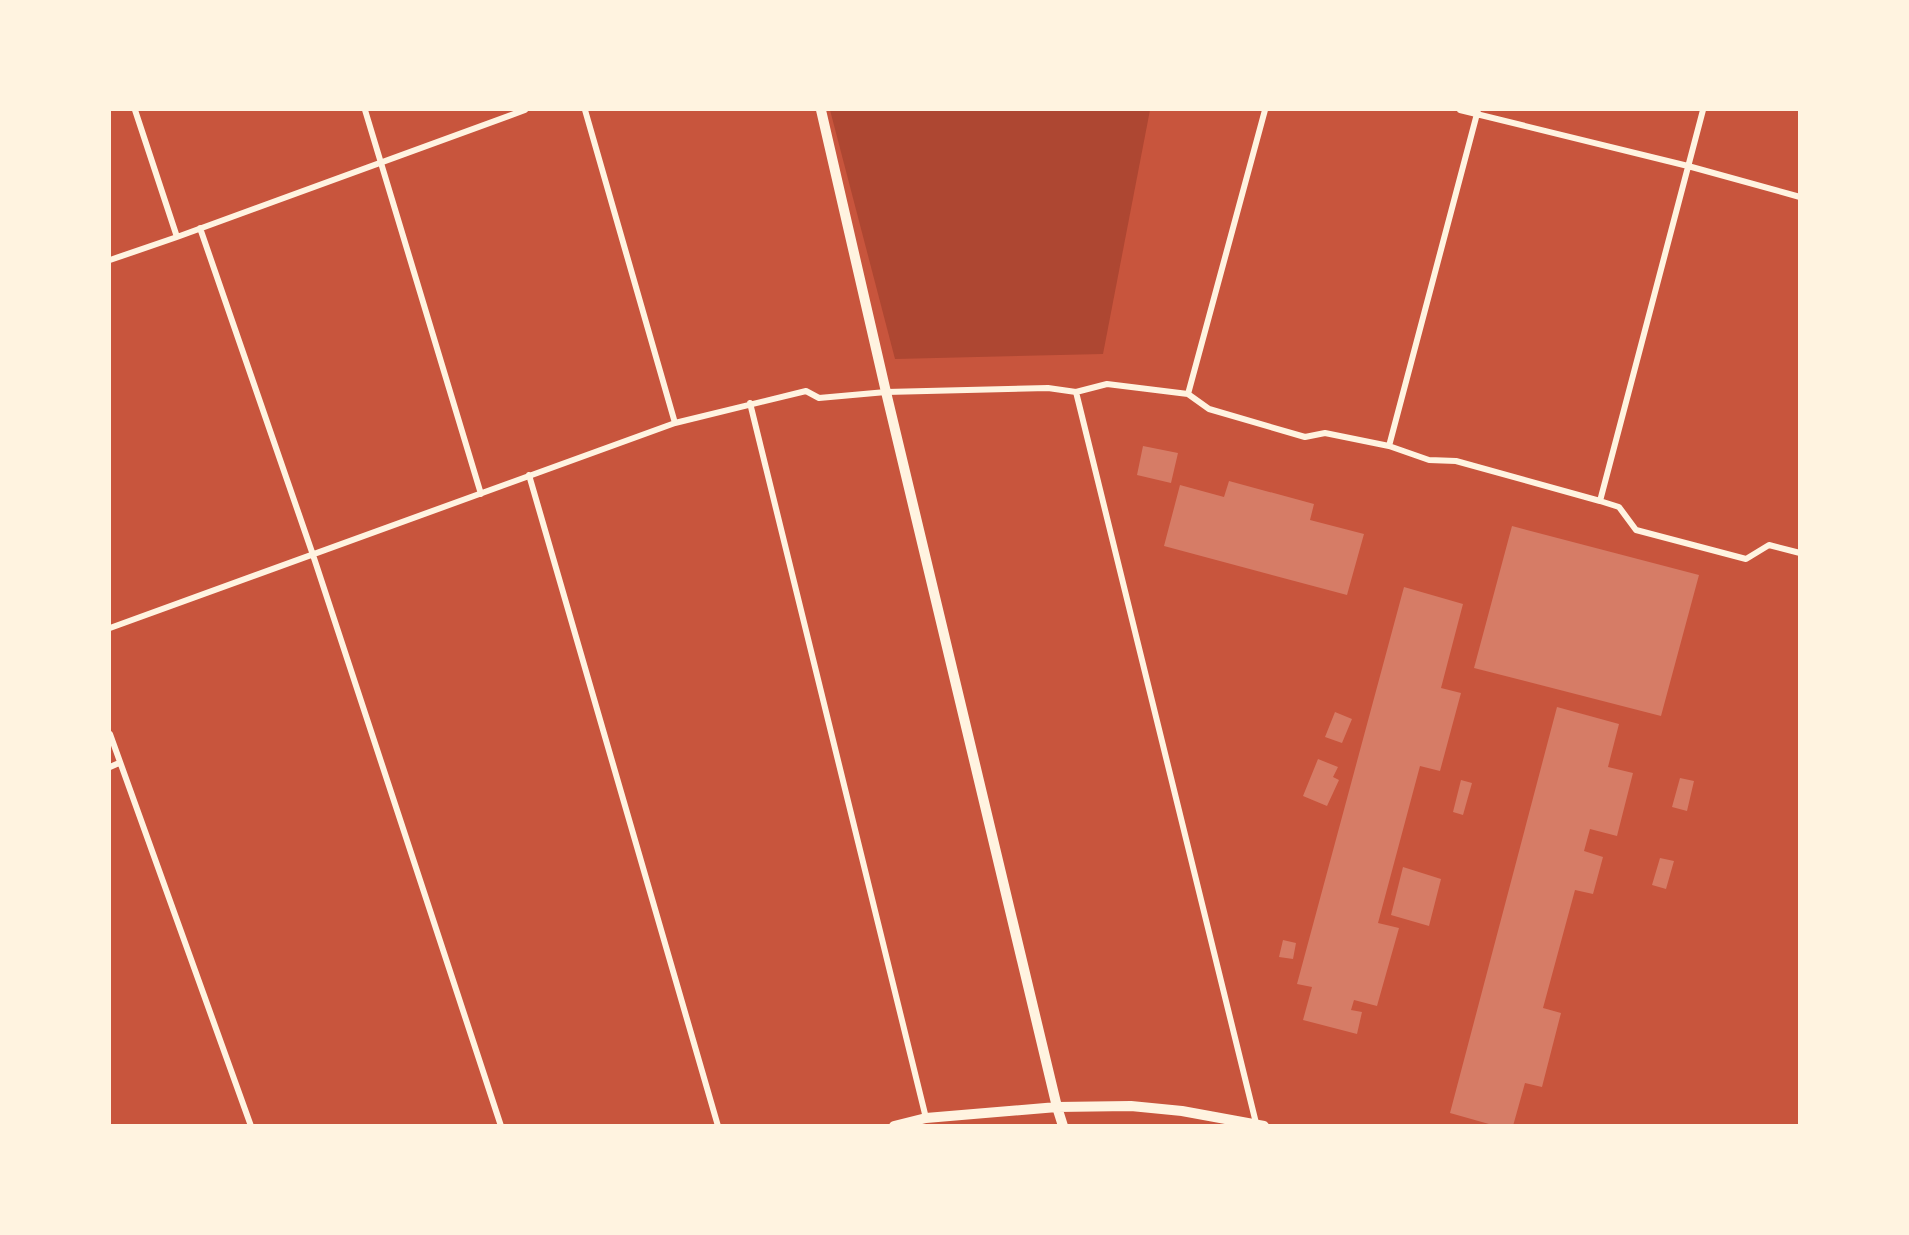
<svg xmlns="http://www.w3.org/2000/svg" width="1909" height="1235" viewBox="0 0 1909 1235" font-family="'Golos Text',sans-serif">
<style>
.green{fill:#ae4732}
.building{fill:#d67c66}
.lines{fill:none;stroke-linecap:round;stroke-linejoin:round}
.minor{stroke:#fff3e0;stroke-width:6}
.tertiary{stroke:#fff3e0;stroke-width:10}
</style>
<rect width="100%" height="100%" fill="#c8553d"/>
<path class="green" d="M830,110H1150L1103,354L895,359Z"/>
<path class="building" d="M1143,446L1178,453L1171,483L1137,475Z
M1229,481L1314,504L1310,520L1364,534L1347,595L1164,546L1180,485L1224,497Z
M1512,526L1699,575L1661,716L1474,668Z
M1404,587L1463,604L1441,688L1461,693L1440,771L1420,766L1378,923L1399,928L1377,1006L1354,1000L1351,1010L1362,1012L1357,1034L1303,1020L1312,987L1297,984Z
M1557,707L1619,724L1608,767L1633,773L1617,836L1590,829L1584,851L1603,857L1593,894L1575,890L1543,1008L1561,1013L1542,1087L1525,1083L1513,1126H1496L1450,1113Z
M1335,712L1352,719L1342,743L1325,737Z
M1318,759L1338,767L1333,777L1339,780L1327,806L1303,796Z
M1680,778L1694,781L1687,811L1672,807Z
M1461,780L1472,783L1463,815L1453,812Z
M1660,858L1674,861L1666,889L1652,885Z
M1403,867L1441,879L1429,926L1391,915Z
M1283,940L1296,943L1293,959L1279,957Z"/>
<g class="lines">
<path class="minor" d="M135,110L177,237
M365,110L481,494
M585,110L675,423
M1460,110L1688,166L1800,197
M200,228L313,555L501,1126
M110,260L177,237L525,110
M1076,392L1256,1123
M1188,394L1265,110
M750,403L926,1118
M1389,446L1478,110
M529,475L718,1126
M1600,501L1703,110
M110,628L675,423L806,391L819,398L886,392L1048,388L1076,392L1107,384L1188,394L1209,409L1305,437L1325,433L1389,446L1429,460L1456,461L1600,501L1619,507L1636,530L1746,559L1769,545L1800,553
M110,734L251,1126
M110,767L119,763"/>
<path class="tertiary" d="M821,110L886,392L1057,1107L1063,1126
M894,1126L926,1118L1057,1107L1131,1106L1182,1111L1264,1126"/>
</g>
<rect width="1909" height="1235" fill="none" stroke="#fff3e0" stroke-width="222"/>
</svg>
